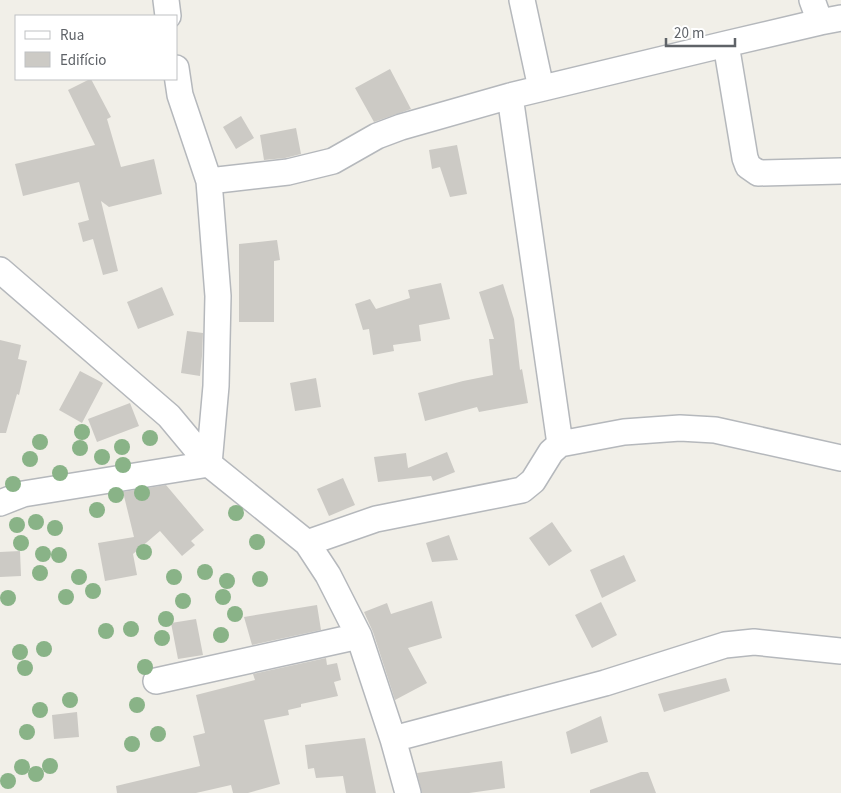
<svg xmlns="http://www.w3.org/2000/svg" width="841" height="793" viewBox="0 0 841 793" font-family="'Source Sans 3',sans-serif">
<style>
.building{fill:#cccac5}
.lines{fill:none;stroke-linecap:round;stroke-linejoin:round}
.street-casing{stroke:#b5b8bc;stroke-width:28}
.street{stroke:#fff;stroke-width:25}
.tree{fill:#89b387}
</style>
<rect width="100%" height="100%" fill="#f1efe8"/>
<path class="building" d="M390,69L411,109L374,122L355,88Z
M90,79H91L111,117L107,119L121,167L154,159L162,194L109,207L101,201L118,271L103,275L93,239L83,242L78,223L89,220L79,182L23,196L15,164L95,145L68,90Z
M241,116L254,138L236,149L223,127Z
M296,128L301,154L285,158L264,160L260,135Z
M457,145L467,194L450,197L440,167L432,169L429,150Z
M277,240L280,260L274,261V322H239V244Z
M441,283L450,319L419,325L421,341L393,345L394,351L373,355L369,329L363,330L355,304L370,299L376,309L410,298L408,290Z
M503,284L514,319L520,370L522,369L528,403L479,412L477,407L425,421L418,393L463,381L493,375L489,339H494L479,292Z
M162,287L174,315L138,329L127,302Z
M187,331L203,333L202,356L200,376L181,373Z
M0,340L21,345L18,359L27,361L19,395L17,394L6,433H0Z
M80,371L103,383L82,423L59,410Z
M316,378L321,407L295,411L290,383Z
M130,403L139,426L97,442L88,419Z
M447,452L455,472L433,481L431,476L378,482L374,457L406,453L408,468Z
M343,478L355,505L329,516L317,489Z
M166,485L204,530L191,541L195,545L182,556L160,531L133,554L137,575L105,581L98,543L134,537L123,492Z
M552,522L572,551L549,566L529,538Z
M449,535L458,560L432,562L426,543Z
M20,551L21,576L0,577V552Z
M624,555L636,581L602,598L590,570Z
M432,601L442,638L408,648L427,683L395,700L373,632L364,612L387,603L391,614Z
M601,602L617,635L592,648L575,615Z
M317,605L321,630L252,645L244,617Z
M196,619L203,655L178,659L171,623Z
M326,658L327,665L337,663L341,680L334,682L338,696L301,704V707L288,710L289,715L264,720L280,784L248,793H233L231,785L196,793H117L116,786L200,766L193,736L205,733L196,695L255,680L253,674Z
M726,678L730,691L664,712L658,694Z
M77,712L79,737L54,739L52,715Z
M601,716L608,742L571,754L566,732Z
M365,738L376,793H346L343,776L316,778L314,768L308,769L305,745Z
M502,761L505,788L469,793H422L417,773Z
M641,772H648L656,793H590V790Z"/>
<g class="lines">
<defs>
<path id="street" d="M166,0L168,16
M522,0L541,88
M812,0L820,22
M726,44L745,158L748,166L758,173L841,171
M510,96L560,444
M209,181L288,172L333,161L377,136L401,127L510,96L726,44L820,22L841,18
M0,270L169,416L209,464L307,543L328,575L359,636L393,739L408,793
M0,503L23,494L209,464L216,386L218,296L209,181L180,95L176,68
M307,543L376,519L522,490L533,481L551,452L560,444L624,432L680,428L715,430L841,458
M156,681L359,636
M393,739L605,683L725,645L754,642L841,651"/>
</defs>
<use href="#street" class="street-casing"/>
<use href="#street" class="street"/>
</g>
<g class="tree">
<circle cx="82" cy="432" r="8"/>
<circle cx="150" cy="438" r="8"/>
<circle cx="40" cy="442" r="8"/>
<circle cx="122" cy="447" r="8"/>
<circle cx="80" cy="448" r="8"/>
<circle cx="102" cy="457" r="8"/>
<circle cx="30" cy="459" r="8"/>
<circle cx="123" cy="465" r="8"/>
<circle cx="60" cy="473" r="8"/>
<circle cx="13" cy="484" r="8"/>
<circle cx="142" cy="493" r="8"/>
<circle cx="116" cy="495" r="8"/>
<circle cx="97" cy="510" r="8"/>
<circle cx="236" cy="513" r="8"/>
<circle cx="36" cy="522" r="8"/>
<circle cx="17" cy="525" r="8"/>
<circle cx="55" cy="528" r="8"/>
<circle cx="257" cy="542" r="8"/>
<circle cx="21" cy="543" r="8"/>
<circle cx="144" cy="552" r="8"/>
<circle cx="43" cy="554" r="8"/>
<circle cx="59" cy="555" r="8"/>
<circle cx="205" cy="572" r="8"/>
<circle cx="40" cy="573" r="8"/>
<circle cx="79" cy="577" r="8"/>
<circle cx="174" cy="577" r="8"/>
<circle cx="260" cy="579" r="8"/>
<circle cx="227" cy="581" r="8"/>
<circle cx="93" cy="591" r="8"/>
<circle cx="66" cy="597" r="8"/>
<circle cx="223" cy="597" r="8"/>
<circle cx="8" cy="598" r="8"/>
<circle cx="183" cy="601" r="8"/>
<circle cx="235" cy="614" r="8"/>
<circle cx="166" cy="619" r="8"/>
<circle cx="131" cy="629" r="8"/>
<circle cx="106" cy="631" r="8"/>
<circle cx="221" cy="635" r="8"/>
<circle cx="162" cy="638" r="8"/>
<circle cx="44" cy="649" r="8"/>
<circle cx="20" cy="652" r="8"/>
<circle cx="145" cy="667" r="8"/>
<circle cx="25" cy="668" r="8"/>
<circle cx="70" cy="700" r="8"/>
<circle cx="137" cy="705" r="8"/>
<circle cx="40" cy="710" r="8"/>
<circle cx="27" cy="732" r="8"/>
<circle cx="158" cy="734" r="8"/>
<circle cx="132" cy="744" r="8"/>
<circle cx="50" cy="766" r="8"/>
<circle cx="22" cy="767" r="8"/>
<circle cx="36" cy="774" r="8"/>
<circle cx="8" cy="781" r="8"/>
</g>
<rect x="15" y="15" width="162" height="65" fill="#ffffff" stroke="#bfc1c3"/>
<rect x="25" y="31" width="25" height="8" fill="#ffffff" stroke="#bfc1c3"/>
<text x="60" y="40" font-size="15" fill="#5f6368">Rua</text>
<rect x="25" y="52" width="25" height="15" fill="#cccac5" stroke="#bfc1c3"/>
<text x="60" y="65" font-size="15" fill="#5f6368">Edifício</text>
<path d="M666 38v8h69v-8" fill="none" stroke="#5f6368" stroke-width="2.5"/>
<text x="674" y="38" font-size="15" fill="#5f6368" stroke="#ffffff" stroke-width="4" paint-order="stroke">20 m</text>
</svg>
